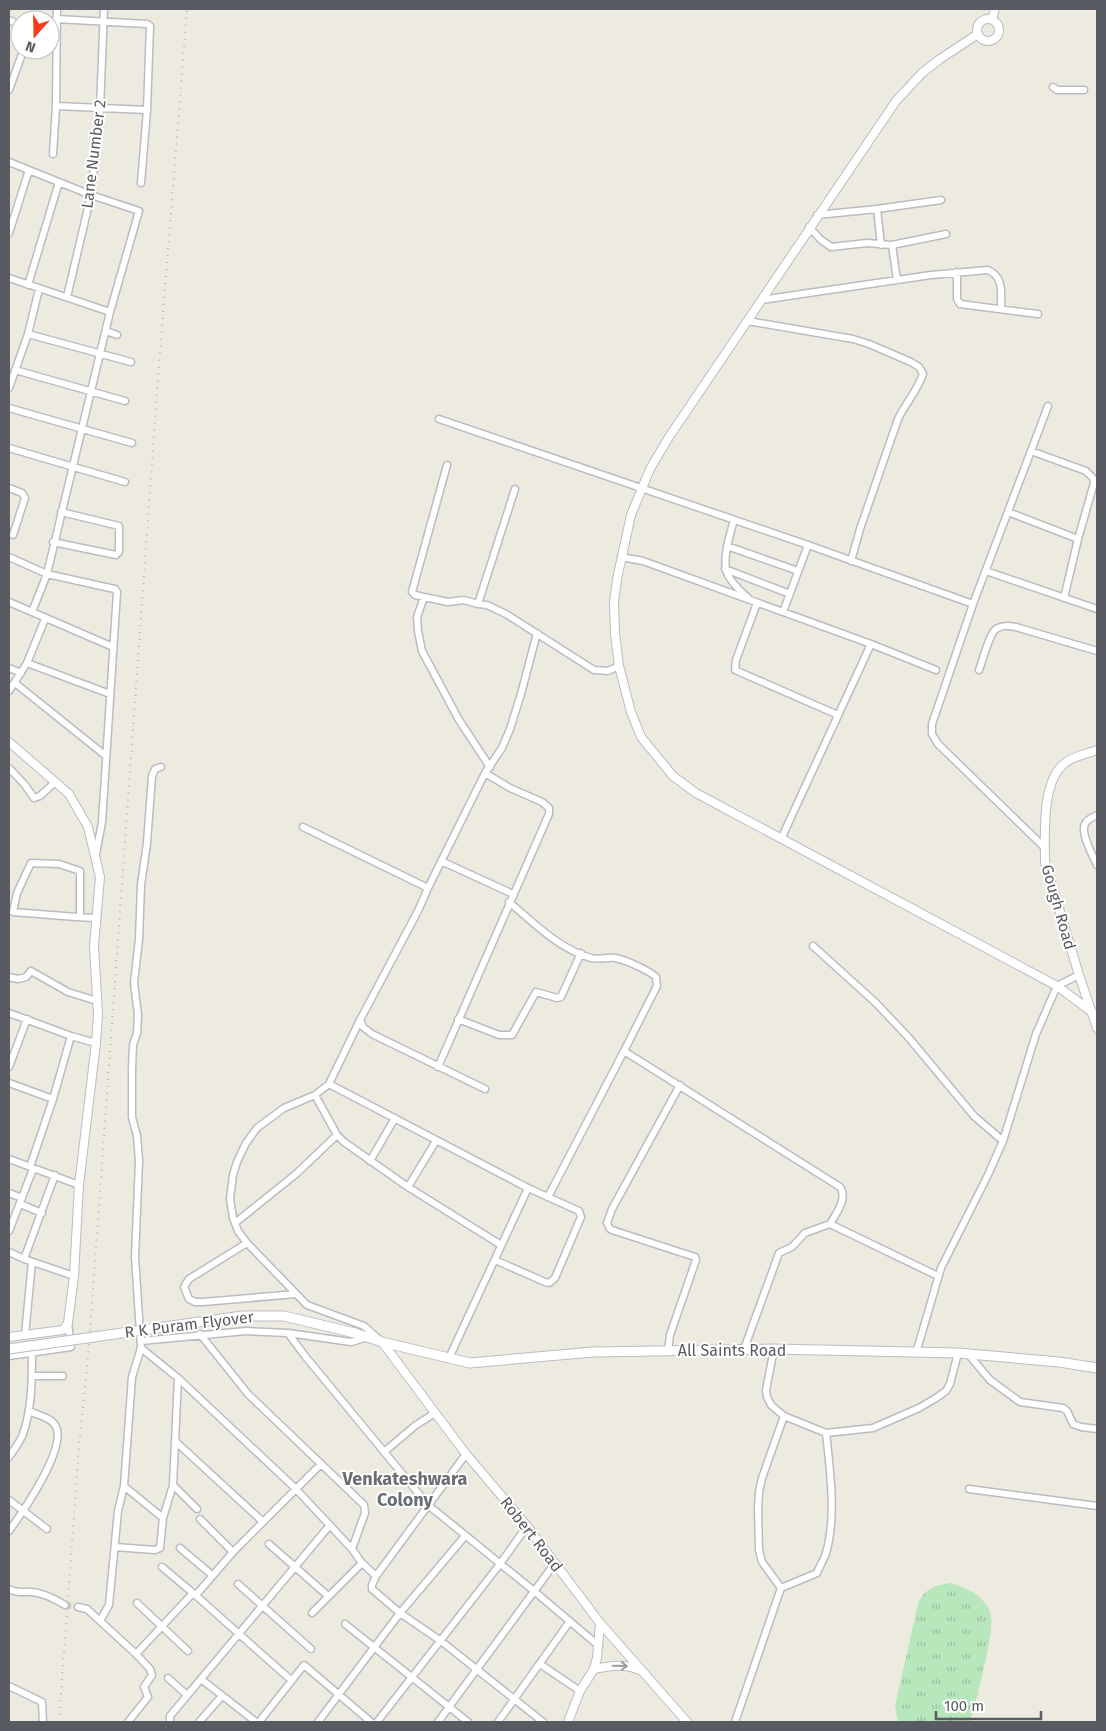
<svg xmlns="http://www.w3.org/2000/svg" width="1106" height="1731" viewBox="0 0 1106 1731" font-family="'Fira Sans',sans-serif">
<style>
.grass{fill:url(#grass-tufts)}
.lines{fill:none;stroke-linecap:round;stroke-linejoin:round}
.minor-tunnel{stroke:#c8c7c0;stroke-width:6;stroke-dasharray:6 3;stroke-linecap:butt}
.minor-casing{stroke:#babcc3;stroke-width:9}
.tertiary-casing{stroke:#babcc3;stroke-width:10}
.secondary-casing{stroke:#babdc5;stroke-width:11}
.minor{stroke:#fff;stroke-width:6}
.tertiary{stroke:#fff;stroke-width:8}
.secondary{stroke:#fff;stroke-width:9}
.rail{stroke:#b3b4b5;stroke-width:2;stroke-dasharray:1 6;stroke-linecap:butt}
.secondary-bridge-casing{stroke:#babdc5;stroke-width:11;stroke-linecap:butt}
.secondary-bridge{stroke:#fff;stroke-width:9}
.oneway{stroke:#9b9da1}
.labels{text-anchor:middle;stroke-width:4;stroke-linejoin:round;paint-order:stroke}
.street-label{font-size:16px;fill:#585c62;stroke:#fff}
.neighbourhood-label{font-size:18px;font-weight:bold;fill:#696e74;stroke:#fff}
</style>
<defs>
<pattern id="grass-tufts" width="24" height="20" patternUnits="userSpaceOnUse" patternTransform="scale(1.25)"><rect width="24" height="20" fill="#b9e7bc"/><path d="M3 7l-1-3M5 7V3M7 7l1-3M15 17l-1-3M17 17v-4M19 17l1-3" fill="none" stroke="#99be9c"/></pattern>
</defs>
<rect width="100%" height="100%" fill="#edebdf"/>
<path class="grass" d="M951,1583C967,1588 987,1597 991,1616C994,1634 976,1702 970,1722H898L895,1706L918,1604C924,1589 935,1585 951,1583Z"/>
<g class="lines">
<path class="minor-tunnel" d="M65,1605L78,1607"/>
<defs>
<path id="minor" d="M56,19L147,24L150,26L147,110L141,183
M9,20L20,25
M1053,87L1057,90H1084
M9,90L22,54
M56,106L147,110
M53,154L56,106L57,9
M9,162L91,195L139,211L110,312L47,574L32,612
M877,209L941,200
M817,215L877,209L881,245
M809,227L820,239L831,247L867,243L892,245L897,280
M9,233L29,170
M892,245L946,234
M957,272V299L960,304L1038,314
M9,278L110,312
M28,285L59,182
M67,297L91,195L100,108L104,9
M761,300L931,275L988,270C1004,277 1001,293 1001,308
M748,321L853,339L869,344L911,362L919,367L923,374C917,391 906,403 898,419L860,529L851,561
M106,331L117,335
M28,334L131,362
M15,370L125,401
M9,388L28,334L39,289
M9,408L132,443
M439,419L808,545L973,604
M9,448L125,482
M1031,451L1086,471L1093,478L1094,483L1078,539L1064,598
M447,465L412,592L415,595L424,597L417,617L418,631L422,651L459,720L490,767
M9,488L22,493L25,498L13,535
M1008,512L1078,539
M734,520C730,534 721,562 728,575C732,584 742,592 749,599
M53,542L116,555L119,552V526L61,512
M727,546L798,571
M9,557L47,574L110,588L115,589L117,592L102,822L96,854
M621,557L643,561L871,644L781,839
M725,569L790,594
M986,571L1097,609
M424,597L448,602L464,600L478,604L515,489
M9,602L113,647
M757,603L736,660L735,670L838,715
M478,604L487,605L506,614L594,670L608,671L619,666
M783,612L808,545
M871,644L936,670
M27,663L110,694
M9,668L21,673
M979,670C983,660 989,634 996,629C1002,625 1009,626 1016,627L1097,651
M15,683L106,756
M9,691L27,663L45,619
M9,768L25,785L34,798L40,796L55,782
M1097,815C1093,817 1087,819 1085,824C1080,833 1093,856 1097,865
M303,827L428,888
M1045,848L938,744L932,734V724L973,604L1048,406
M441,861L513,894
M509,902C534,923 559,949 591,958C599,960 607,957 615,958C626,960 648,970 656,977L657,986L624,1051
M80,917V871L59,864L31,863L17,893L13,912C41,914 69,917 96,918
M813,946L876,1003L909,1038L974,1116L1003,1141
M9,977L18,979L26,977L31,971L68,992L97,1001
M9,1013L71,1036L96,1043
M458,1019L499,1035H512L536,992L557,998L561,997L581,953
M360,1020L363,1027L372,1034L485,1089
M9,1067L27,1019
M438,1067L549,814V808L542,802L510,788L485,773
M9,1083L53,1099
M329,1084L528,1188L579,1211L581,1217L555,1278L549,1283L545,1282L495,1260
M315,1095L337,1135L344,1142L408,1187L501,1245
M9,1159L79,1185
M370,1161L395,1118
M30,1167L53,1099L71,1036
M408,1187L436,1141
M9,1193L22,1198
M548,1197L624,1051L840,1187C848,1198 836,1214 830,1224
M20,1204L42,1213
M235,1223L296,1174L337,1135
M9,1231L33,1169
M247,1243L189,1279L184,1287L189,1299L195,1302H203L296,1294
M9,1252L24,1259L74,1276
M24,1259L55,1175
M288,1333L305,1356L428,1505L534,1591L599,1646
M200,1334L248,1394L364,1505L365,1513L352,1549
M25,1335L32,1262
M141,1341L246,1331L288,1333L351,1342L368,1337
M381,1341L364,1326L307,1305L247,1243L238,1231L233,1218L230,1199L233,1175L237,1162L246,1143L257,1128L284,1108L315,1095L329,1084L360,1020L418,911L428,888L485,773L502,748L510,729L521,694L537,633
M141,1348L178,1378L295,1488L352,1549L362,1563L376,1576
M744,1349L779,1253L792,1247L805,1233L830,1224L938,1276
M774,1349L766,1390L767,1397L771,1405L784,1416L826,1433L873,1428L919,1408L936,1398L946,1391L950,1384L958,1353
M668,1350L670,1335L696,1260L695,1257L615,1231L610,1229L607,1223L612,1209L680,1085
M916,1353L941,1268L987,1177L1003,1141L1036,1034L1057,986L1079,975
M969,1355L990,1380L1020,1402L1063,1408L1067,1411L1073,1424L1081,1427L1097,1429
M9,1356L71,1347L68,1323
M449,1358L528,1188
M32,1376H63
M175,1441L262,1521
M384,1452L416,1425L435,1413
M466,1454L376,1576L372,1585V1589L400,1613L441,1641L543,1722
M9,1457C14,1450 20,1442 23,1434C32,1408 32,1379 32,1352
M173,1485L197,1509
M124,1486L163,1518
M969,1489L1097,1506
M9,1500L47,1529
M200,1519L233,1552
M9,1531C22,1513 69,1446 55,1425C50,1417 37,1415 29,1411
M269,1544L328,1596
M115,1547L155,1550L160,1548L163,1518L173,1485L178,1378
M180,1548L212,1575
M162,1567L193,1593
M238,1584L311,1649
M781,1588L817,1573C819,1567 823,1561 825,1556C837,1521 830,1469 826,1433
M9,1589C17,1594 23,1591 32,1592C44,1593 55,1599 65,1605
M196,1595L233,1552L321,1464
M137,1603L188,1651
M78,1607L87,1609L136,1654
M312,1613L362,1563
M100,1621L109,1605L118,1511L124,1486L132,1377L141,1348L135,1257L139,1161L137,1136L132,1117V1068L133,1045L137,1033L138,1015L134,983L139,939L141,885L147,843L152,776L155,769L161,767
M345,1624L468,1722
M540,1664L580,1691
M168,1678L187,1695
M201,1679L256,1722
M9,1686L42,1702L43,1722
M128,1722L148,1697L144,1687L152,1675L150,1669L136,1654L193,1593L291,1680
M170,1722V1716L330,1525
M199,1722L222,1696
M259,1722L304,1665L371,1722
M318,1722L400,1613L465,1536
M377,1722L500,1564L527,1526
M438,1722L555,1563
M498,1722L570,1621
M735,1722L781,1588L762,1562L759,1550L758,1509L759,1492L762,1478L784,1416"/>
<path id="tertiary" d="M977 30a11 11 0 1 1 22 0a11 11 0 1 1-22 0Z
M992,20L995,9
M978,34L940,59L922,73L896,101L669,437L650,469L631,515L617,579L614,602L615,634L619,666L631,712L641,737L673,776L696,793L1057,986L1092,1012
M9,742L69,794L88,827L100,877L94,946L98,1015L96,1043L79,1185L74,1276L68,1323L63,1330L9,1337
M1097,750C1087,754 1073,756 1065,763C1041,781 1045,835 1045,862L1079,975L1097,1028
M382,1342L466,1454L527,1526L600,1623L687,1722
M594,1669C610,1666 624,1663 640,1670
M568,1722L580,1691L594,1669L597,1658L600,1623"/>
<path id="secondary" d="M355,1333L382,1342L470,1363L593,1352L774,1349L958,1353L1059,1362L1097,1368"/>
</defs>
<use href="#minor" class="minor-casing"/>
<use href="#tertiary" class="tertiary-casing"/>
<use href="#secondary" class="secondary-casing"/>
<use href="#minor" class="minor"/>
<use href="#tertiary" class="tertiary"/>
<use href="#secondary" class="secondary"/>
<path class="rail" d="M59,1722L79,1446L88,1358L97,1234L159,365L187,9"/>
<defs>
<path id="secondary-bridge" d="M9,1349L242,1316H284L355,1333"/>
</defs>
<use href="#secondary-bridge" class="secondary-bridge-casing"/>
<use href="#secondary-bridge" class="secondary-bridge"/>
</g>
<defs><path id="oneway-shaft" d="M-6 0H5M1.5-3L5.5 0L1.5 3" fill="none" stroke-width="1.6" stroke-linecap="round" stroke-linejoin="round" transform="scale(1.25)"/></defs>
<use class="oneway" href="#oneway-shaft" transform="translate(620 1666) rotate(1)"/>
<g class="labels">
<g class="street-label">
<text transform="translate(93 154) rotate(-83)" y="6">Lane Number 2</text>
<text transform="translate(1059 907) rotate(74)" y="6">Gough Road</text>
<text transform="translate(189 1324) rotate(-7)" y="6">R K Puram Flyover</text>
<text x="732" y="1356">All Saints Road</text>
<text transform="translate(532 1534) rotate(52)" y="6">Robert Road</text>
</g>
<g class="neighbourhood-label">
<text x="405" y="1485">Venkateshwara<tspan x="405" dy="21">Colony</tspan></text>
</g>
</g>
<rect width="1106" height="1731" fill="none" stroke="#585c62" stroke-width="20"/>
<g transform="translate(35 35) rotate(200)"><circle r="24" fill="#ffffff" stroke="#bcbec0"/>
<path d="M0-4L9 19L0 12L-9 19Z" fill="#f83c1a"/>
<text y="-8" font-size="14" font-weight="bold" text-anchor="middle" fill="#585c62">N</text>
</g>
<path d="M936 1711v8h105v-8" fill="none" stroke="#585c62" stroke-width="2.5"/>
<text x="944" y="1711" font-size="15" fill="#585c62" stroke="#ffffff" stroke-width="4" paint-order="stroke">100 m</text>
</svg>
